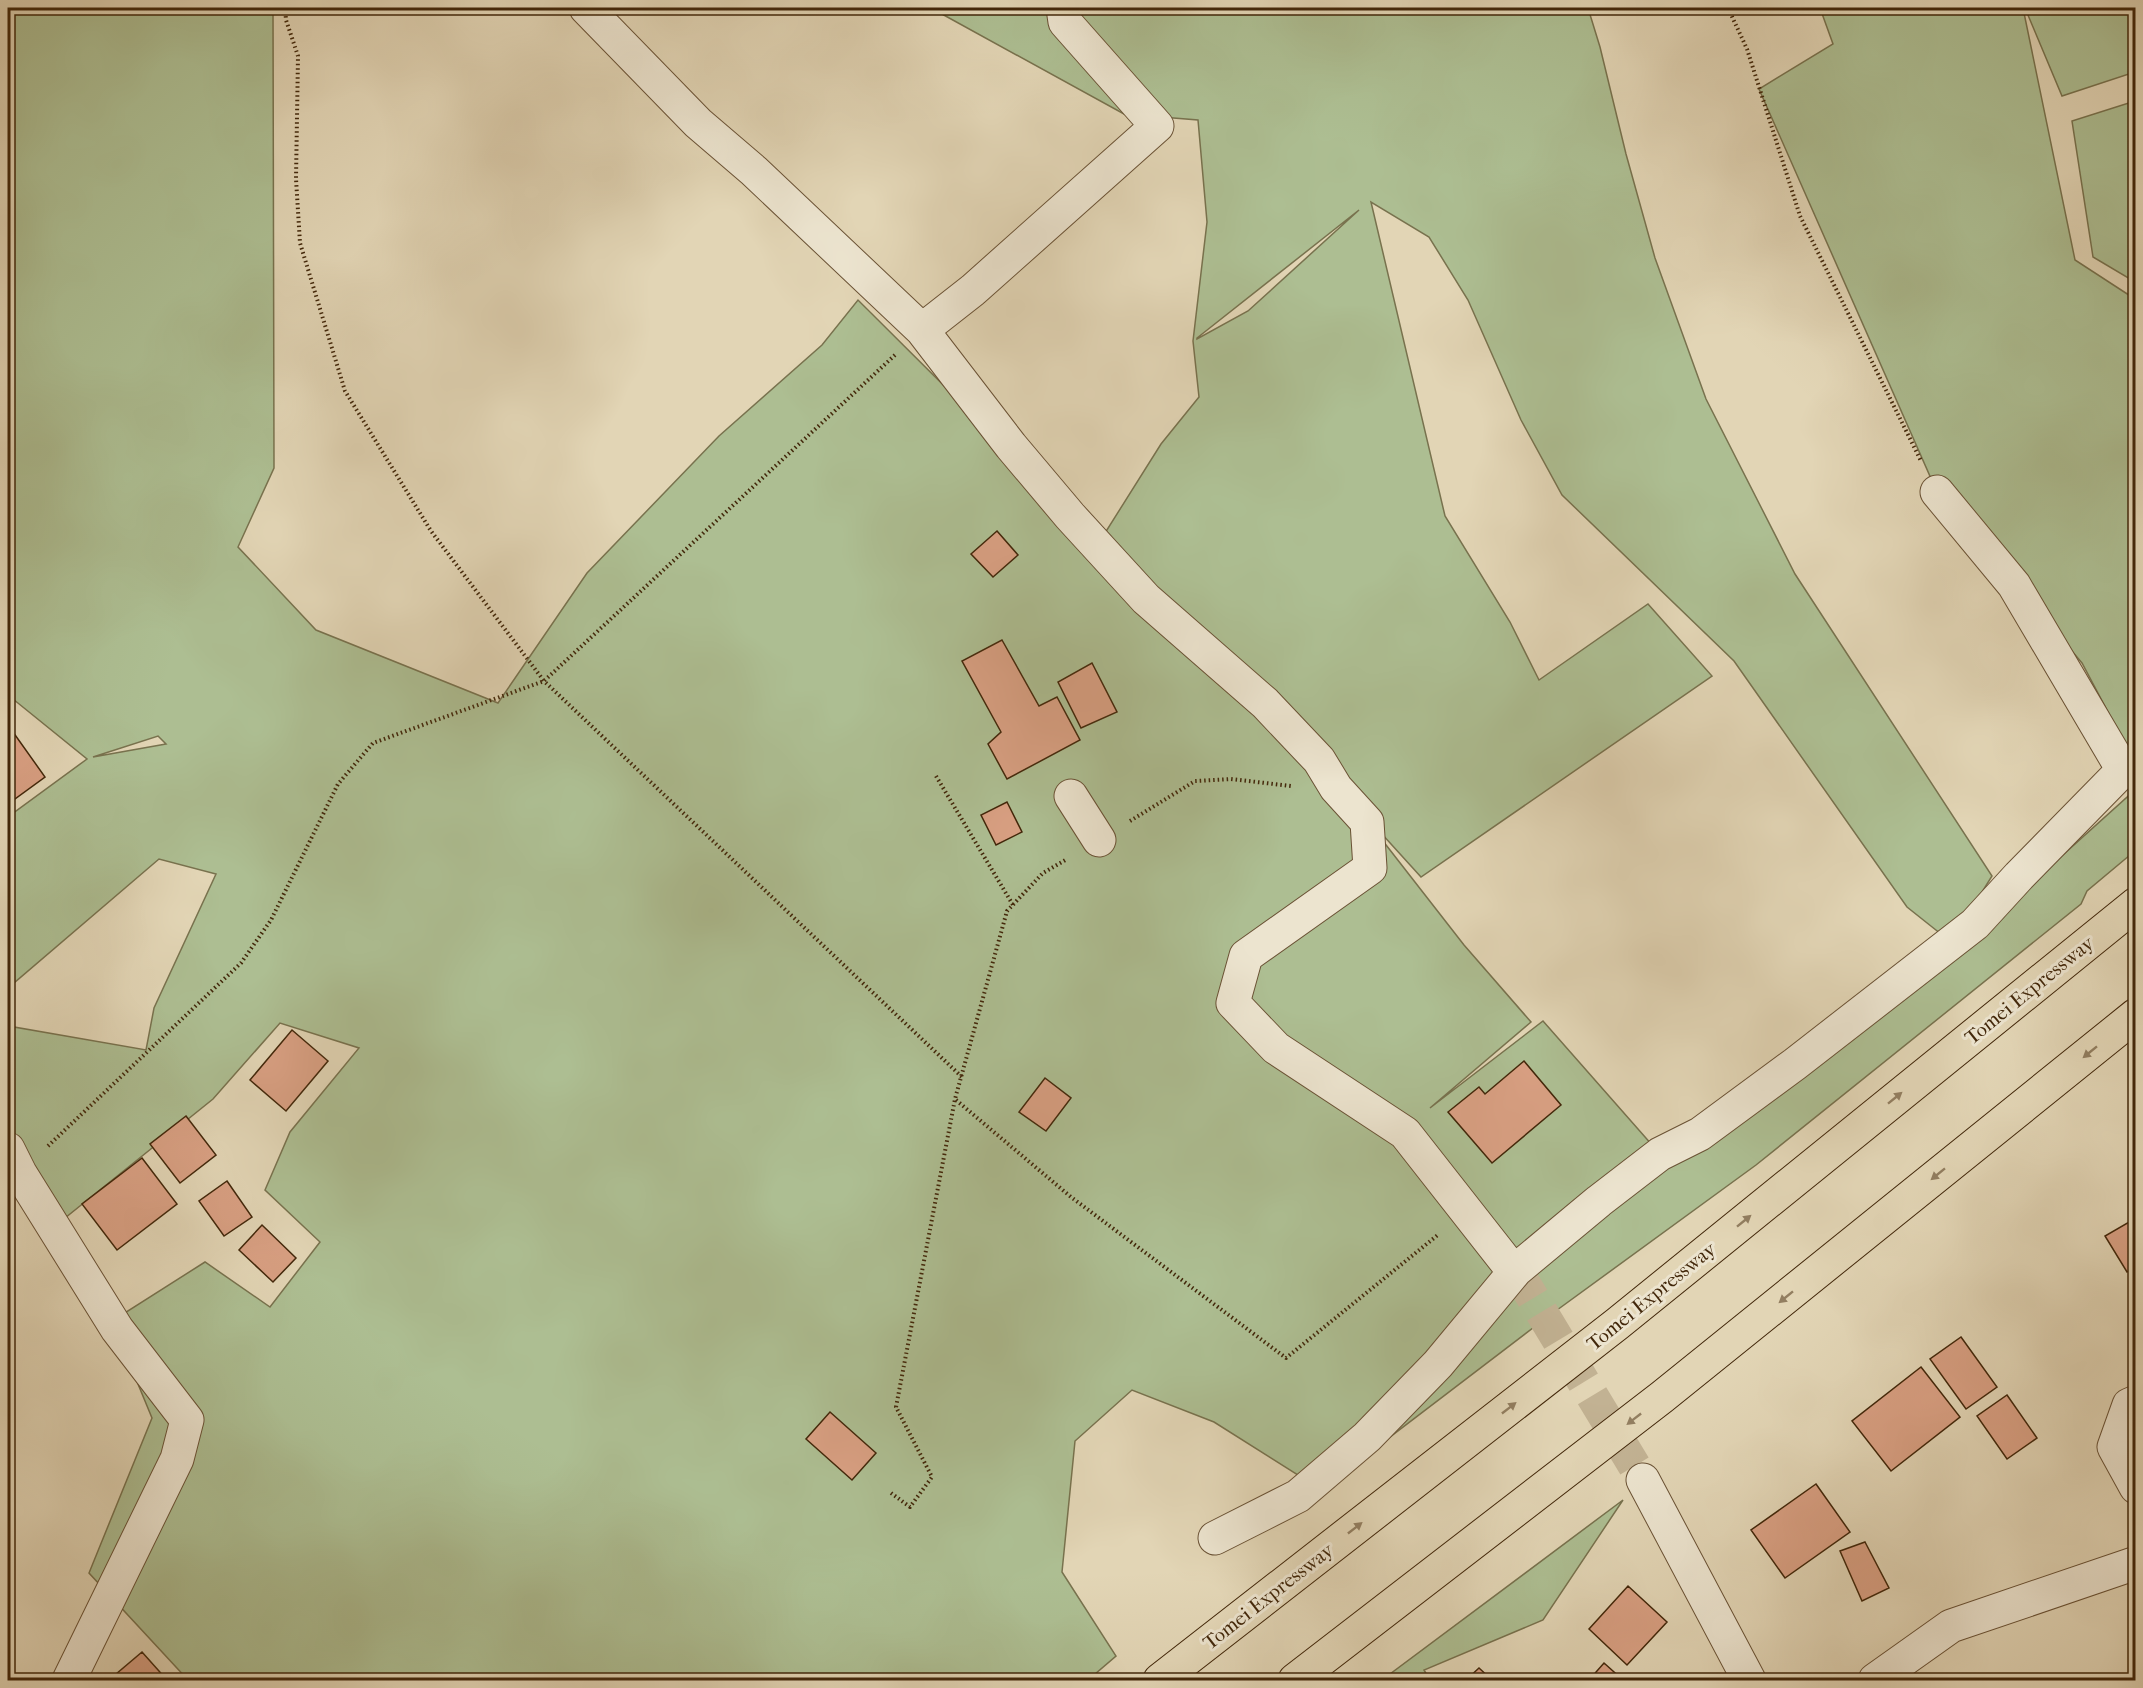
<svg xmlns="http://www.w3.org/2000/svg" width="2143" height="1688" viewBox="0 0 2143 1688" font-family="'IM FELL French Canon',serif">
<style>
.green{fill:#adbe92;stroke:#78724e;stroke-width:1.5;fill-rule:evenodd}
.building{fill:#d9a083;stroke:#42270a;stroke-width:1.5}
.lines{fill:none;stroke-linecap:round;stroke-linejoin:round}
.minor-tunnel{stroke:#c2b293;stroke-width:33;stroke-dasharray:33 16;stroke-linecap:butt}
.minor-casing{stroke:#6a5235;stroke-width:35}
.highway-casing{stroke:#42270a;stroke-width:35}
.path{stroke:#42270a;stroke-width:4;stroke-dasharray:1.5 3;stroke-linecap:butt}
.minor{stroke:#ece4cf;stroke-width:33}
.highway{stroke:#e2d5b5;stroke-width:33}
.oneway{fill:#927e60}
.labels{text-anchor:middle;stroke-width:6;stroke-linejoin:round;paint-order:stroke}
.street-label{font-size:20px;fill:#42270a;stroke:#ece4cf}
</style>
<rect width="100%" height="100%" fill="#e2d5b5"/>
<filter id="stains"><feTurbulence type="fractalNoise" baseFrequency=".00333" numOctaves="4"/><feColorMatrix values="0 0 0 0 .2 0 0 0 0 .09 0 0 0 0 .02 0 0 0 .5 -.17"/></filter>
<radialGradient id="worn" r=".72"><stop offset=".6" stop-color="#630" stop-opacity="0"/><stop offset="1" stop-color="#630" stop-opacity=".3"/></radialGradient>
<path class="green" d="M8,8H273L274,468L238,547L316,630L498,703L587,573L719,436L822,345L858,300L1100,541L1161,444L1199,397L1193,341L1207,222L1198,120L1124,114L931,8H1588L1600,47L1626,154L1655,258L1706,399L1795,574L1992,876L1951,942L1907,907L1734,661L1562,495L1521,420L1468,300L1429,237L1371,202L1445,516L1510,622L1539,680L1648,604L1712,676L1421,877L1351,800L1464,945L1531,1022L1430,1108L1543,1021L1660,1154L1943,963L2135,790L2136,850L2087,891L2081,904L1756,1165L1542,1321L1365,1456L1312,1484L1214,1422L1132,1390L1075,1441L1062,1572L1116,1656L1088,1680H188L89,1573L152,1418L112,1321L205,1262L270,1307L320,1242L265,1190L290,1132L359,1048L280,1023L213,1099L65,1218L8,1146V1026L146,1050L154,1008L216,874L159,859L8,988V817L87,759L8,695ZM1359,210L1248,311L1197,339V338ZM158,736L166,744L93,757Z
M1820,8H2023L2075,260L2135,299V763L2082,663L1937,492L1759,89L1833,44Z
M2025,8H2135V72L2062,96Z
M2135,101H2136L2135,282L2093,257L2072,121Z
M1623,1500L1543,1620L1424,1670L1430,1680H1382Z"/>
<path class="building" d="M997,531L1018,555L993,577L971,554Z
M1002,640L1039,706L1057,697L1080,740L1007,779L988,744L1001,732L962,661Z
M1092,663L1117,712L1081,728L1058,682Z
M8,725L45,777L8,804Z
M1007,802L1022,832L996,845L981,815Z
M292,1030L328,1061L286,1111L250,1080Z
M1524,1061L1561,1105L1492,1163L1448,1112L1479,1087L1485,1094Z
M1045,1078L1071,1098L1046,1131L1019,1112Z
M186,1116L216,1155L180,1183L150,1144Z
M142,1158L177,1204L117,1250L82,1204Z
M227,1181L252,1217L224,1236L199,1201Z
M2136,1218V1267L2127,1272L2105,1236Z
M262,1225L296,1258L273,1282L239,1250Z
M1961,1337L1997,1387L1966,1409L1930,1359Z
M1921,1367L1960,1417L1891,1471L1852,1421Z
M2007,1395L2037,1438L2007,1459L1977,1416Z
M830,1412L876,1453L852,1480L806,1439Z
M1816,1484L1850,1532L1785,1578L1751,1530Z
M1865,1542L1889,1588L1862,1601L1840,1551Z
M1628,1586L1667,1622L1627,1665L1589,1629Z
M142,1652L167,1680H109Z
M1604,1663L1623,1680H1589Z
M1479,1668L1492,1680H1466Z"/>
<g class="lines">
<path class="minor-tunnel" d="M1516,1270L1643,1480"/>
<defs>
<path id="minor" d="M586,8L698,123L754,171L922,330
M1063,8L1065,22L1157,126L973,290L922,330L1011,446L1070,516L1146,599L1265,703L1319,760L1336,788L1367,822L1370,868L1246,956L1233,1003L1276,1048L1405,1133L1507,1263L1516,1270
M1071,796L1099,840
M8,1149L20,1173L117,1329L187,1420L177,1459L69,1680
M2136,1402L2129,1405L2114,1447L2136,1487
M1643,1480L1749,1680
M1215,1538L1298,1496L1367,1437L1438,1364L1516,1270L1599,1201L1660,1154L1700,1134L1795,1064L1975,924L2019,876L2123,770L2014,585L1937,492
M1875,1680L1951,1626L2136,1563"/>
<path id="highway" d="M1160,1680L1617,1324L2136,904
M1295,1680L1662,1397L2136,1015"/>
</defs>
<use href="#minor" class="minor-casing"/>
<use href="#highway" class="highway-casing"/>
<path class="path" d="M1728,8L1747,49L1800,216L1921,461
M895,355L544,681L962,1077
M936,776L1013,905
M1130,821L1195,781L1231,779L1291,786
M956,1100L1071,1197L1286,1358L1439,1234
M48,1146L241,963L271,920L338,784L373,743L544,681L431,531L345,391L300,243L296,179L298,56L286,20L285,8
M891,1493L910,1507L932,1477L896,1407L955,1099L1007,911L1043,873L1067,859"/>
<use href="#minor" class="minor"/>
<use href="#highway" class="highway"/>
</g>
<defs><path id="oneway-solid" d="M-6-.8H1V-3.2L6.5 0L1 3.2V.8H-6Z" transform="scale(1.5)"/></defs>
<g class="oneway">
<use href="#oneway-solid" transform="translate(2090 1052) rotate(141)"/>
<use href="#oneway-solid" transform="translate(1895 1098) rotate(-39)"/>
<use href="#oneway-solid" transform="translate(1938 1174) rotate(141)"/>
<use href="#oneway-solid" transform="translate(1744 1221) rotate(-39)"/>
<use href="#oneway-solid" transform="translate(1786 1297) rotate(141)"/>
<use href="#oneway-solid" transform="translate(1509 1408) rotate(-38)"/>
<use href="#oneway-solid" transform="translate(1634 1419) rotate(142)"/>
<use href="#oneway-solid" transform="translate(1355 1528) rotate(-38)"/>
</g>
<g class="labels">
<g class="street-label">
<text transform="translate(2029 990) rotate(-39)" y="7">Tomei Expressway</text>
<text transform="translate(1651 1296) rotate(-39)" y="7">Tomei Expressway</text>
<text transform="translate(1268 1596) rotate(-38)" y="7">Tomei Expressway</text>
</g>
</g>
<rect width="2143" height="1688" fill="none" stroke="#e2d5b5" stroke-width="30"/>
<rect x="9" y="9" width="2125" height="1670" fill="none" stroke="#42270a" stroke-width="3"/>
<rect x="15" y="15" width="2113" height="1658" fill="none" stroke="#42270a" stroke-width="1.5"/>
<rect width="100%" height="100%" filter="url(#stains)"/>
<rect width="100%" height="100%" fill="url(#worn)"/>
</svg>
